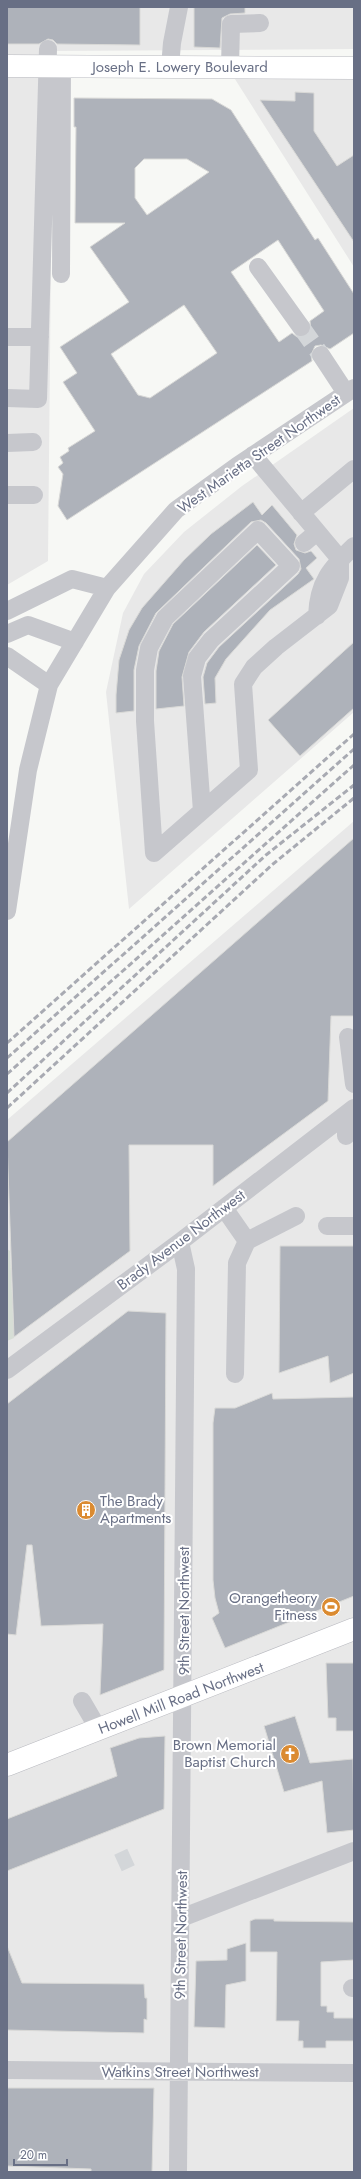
<svg xmlns="http://www.w3.org/2000/svg" width="361" height="2179" viewBox="0 0 361 2179" font-family="Jost,sans-serif">
<style>
.built{fill:#e8e8e8}
.green{fill:#d7ded6}
.building{fill:#aeb2ba;stroke:#d9d9d7;fill-rule:evenodd}
.lines{fill:none;stroke-linecap:round;stroke-linejoin:round}
.minor-tunnel{stroke:#d3d6d9;stroke-width:18;stroke-dasharray:18 9;stroke-linecap:butt}
.major-casing{stroke:#b9bac0;stroke-width:23}
.minor{stroke:#c6c7cc;stroke-width:18}
.major{stroke:#fff;stroke-width:22}
.rail{stroke:#a8aab2;stroke-width:3;stroke-dasharray:6 3;stroke-linecap:butt}
.labels{text-anchor:middle;stroke-width:4;stroke-linejoin:round;paint-order:stroke}
.street-label{font-size:15px;fill:#686f85;stroke:#fff}
.poi-label{font-size:15px;fill:#686f85;stroke:#fff;text-anchor:end}
</style>
<rect width="100%" height="100%" fill="#f7f8f5"/>
<path class="built" d="M7,7H354V49L53,51L48,561L7,585Z
M233,76L354,77V267Z
M354,408V712L129,909L106,692L123,613L144,574L184,532L242,486Z
M354,821V2172H7V1120Z"/>
<path class="green" d="M7,1249L10,1251L14,1338L7,1341Z"/>
<path class="building" d="M7,7H140V45L57,44L53,40L48,39L39,44H7Z
M194,7H245V13L230,14L222,18L220,48L194,47Z
M295,92L314,93V131L337,166L354,155V242L260,100L295,101Z
M74,98L212,99L231,110L315,240L318,238L354,294V333L330,349L321,345L315,346L311,355L312,361L67,520L58,506L63,474L58,467L63,463L60,457L69,451L68,448L95,431L63,382L77,373L60,347L129,302L90,247L125,223H75L76,127H74ZM144,159H187L209,172L147,215L135,198V168ZM278,240L324,311L310,321L311,331L307,336L297,337L292,333L279,342L231,272ZM184,305L217,353L150,398L138,395L111,354Z
M253,502L262,515L272,505L297,535L294,544L296,550L305,553L311,551L317,558L306,568L314,579L270,610L226,659L215,678L216,703L205,704L203,677L207,663L219,647L298,574L301,569L299,559L266,523L261,520L251,522L156,613L139,646L134,670V711L116,713V695L119,660L129,630L142,608L184,560L211,534Z
M257,545L276,565L204,632L189,652L182,677L184,706L156,709V671L159,651L173,624Z
M354,642V708L300,756L268,720Z
M354,838V1016H331L328,1101L213,1186V1145H129L130,1251L14,1337L7,1142Z
M280,1246H354V1373L330,1383L328,1356L279,1373Z
M128,1311L166,1313L164,1670L100,1695L103,1624L41,1626L32,1545H27L16,1635L7,1634V1404Z
M272,1393L273,1399L354,1397V1596L225,1648L212,1618L219,1613L215,1598L213,1580V1423L215,1408H235Z
M326,1663H354V1731H336V1718H328Z
M295,1716L310,1763L353,1759L354,1830L327,1833L322,1781L284,1792L264,1726Z
M165,1736L164,1809L7,1871V1819L117,1776L110,1748L139,1738Z
M255,1919H274V1921L354,1922V1960L321,1962V2006H327V2012H334V2018H354V2041H326V2048H303V2041H298L299,2021H276L277,1952H250V1921Z
M246,1943V1981L226,1985L225,2028L194,2027L196,1961L227,1960V1949Z
M7,1946L22,1983L144,1984L145,1998H147V2020L144,2019V2033L7,2030Z
M7,2088H154L152,2172H91V2169L7,2166Z"/>
<g class="lines">
<path class="minor-tunnel" d="M301,327L321,355
M118,1863L131,1857"/>
<defs>
<path id="major" d="M7,66L354,68
M7,1765L354,1629"/>
</defs>
<use href="#major" class="major-casing"/>
<path class="minor" d="M170,67L172,43L179,7
M230,67L231,24L260,23
M258,267L301,327
M61,274L62,66
M7,337H40
M321,355L346,393
M7,398L38,399L48,49
M7,443L33,442
M7,495H34
M301,513L354,469
M304,543L317,532
M7,611L72,579L107,588
M317,616C318,582 331,568 354,546
M7,634L28,625L75,642
M7,656L49,685
M154,853L145,721V670L149,648L165,618L258,530L291,566L211,640L197,658L192,676L202,811
M154,853L249,770L243,684L254,667L276,647L329,606L340,578V559L253,455
M7,911L28,770L49,685L107,588L176,510L237,466L354,388
M348,1037L354,1084
M346,1115V1136
M224,1208L247,1241L296,1216
M327,1226H354
M7,1370L180,1242L354,1108
M235,1374L237,1263L247,1241
M82,1701L99,1730
M181,1918L354,1851
M352,1988H354
M7,2070L354,2073
M178,2172L186,1269L180,1242"/>
<use href="#major" class="major"/>
<path class="rail" d="M7,1043L354,734
M7,1058L354,749
M7,1074L354,765
M7,1093L266,855L354,785
M7,1108L273,864L354,798"/>
</g>
<defs>
<symbol id="building-disc" viewBox="-11 -11 22 22"><circle r="9.5" fill="#db8b31" stroke="#fff"/><path d="M-4-6H4V6H1V3H-1V6H-4ZM-2.5-4.3h1.7v1.8h-1.7ZM.8-4.3h1.7v1.8H.8ZM-2.5-1h1.7V.8h-1.7ZM.8-1h1.7V.8H.8Z" fill="#fff"/></symbol>
<symbol id="stadium-disc" viewBox="-11 -11 22 22"><circle r="9.5" fill="#db8b31" stroke="#fff"/><path d="M0-5a6.5 5 0 1 0 0 10a6.5 5 0 1 0 0-10ZM-3.5-1.8h7v3.6h-7Z" fill="#fff"/></symbol>
<symbol id="church-disc" viewBox="-11 -11 22 22"><circle r="9.5" fill="#db8b31" stroke="#fff"/><path d="M-1.2-6h2.4v3.5h3.3v2.4h-3.3V6h-2.4V-.1h-3.3v-2.4h3.3Z" fill="#fff"/></symbol>
</defs>
<g fill-rule="evenodd">
<use href="#building-disc" x="75" y="1499" width="22" height="22"/>
<use href="#stadium-disc" x="320" y="1596" width="22" height="22"/>
<use href="#church-disc" x="279" y="1743" width="22" height="22"/>
</g>
<g class="labels">
<g class="street-label">
<text x="180" y="72">Joseph E. Lowery Boulevard</text>
<text transform="translate(259 454) rotate(-35)" y="5">West Marietta Street Northwest</text>
<text transform="translate(181 1240) rotate(-37)" y="5">Brady Avenue Northwest</text>
<text transform="translate(184 1611) rotate(-90)" y="5">9th Street Northwest</text>
<text transform="translate(181 1698) rotate(-21)" y="5">Howell Mill Road Northwest</text>
<text transform="translate(181 1935) rotate(-89)" y="5">9th Street Northwest</text>
<text x="180" y="2077">Watkins Street Northwest</text>
</g>
<g class="poi-label">
<text x="100" y="1506" text-anchor="start">The Brady<tspan x="100" dy="17">Apartments</tspan></text>
<text x="317" y="1603">Orangetheory<tspan x="317" dy="17">Fitness</tspan></text>
<text x="276" y="1750">Brown Memorial<tspan x="276" dy="17">Baptist Church</tspan></text>
</g>
</g>
<rect width="361" height="2179" fill="none" stroke="#686f85" stroke-width="16"/>
<path d="M14 2159v6h53v-6" fill="none" stroke="#686f85" stroke-width="2"/>
<text x="20" y="2159" font-size="12" fill="#686f85" stroke="#ffffff" stroke-width="3" paint-order="stroke">20 m</text>
</svg>
